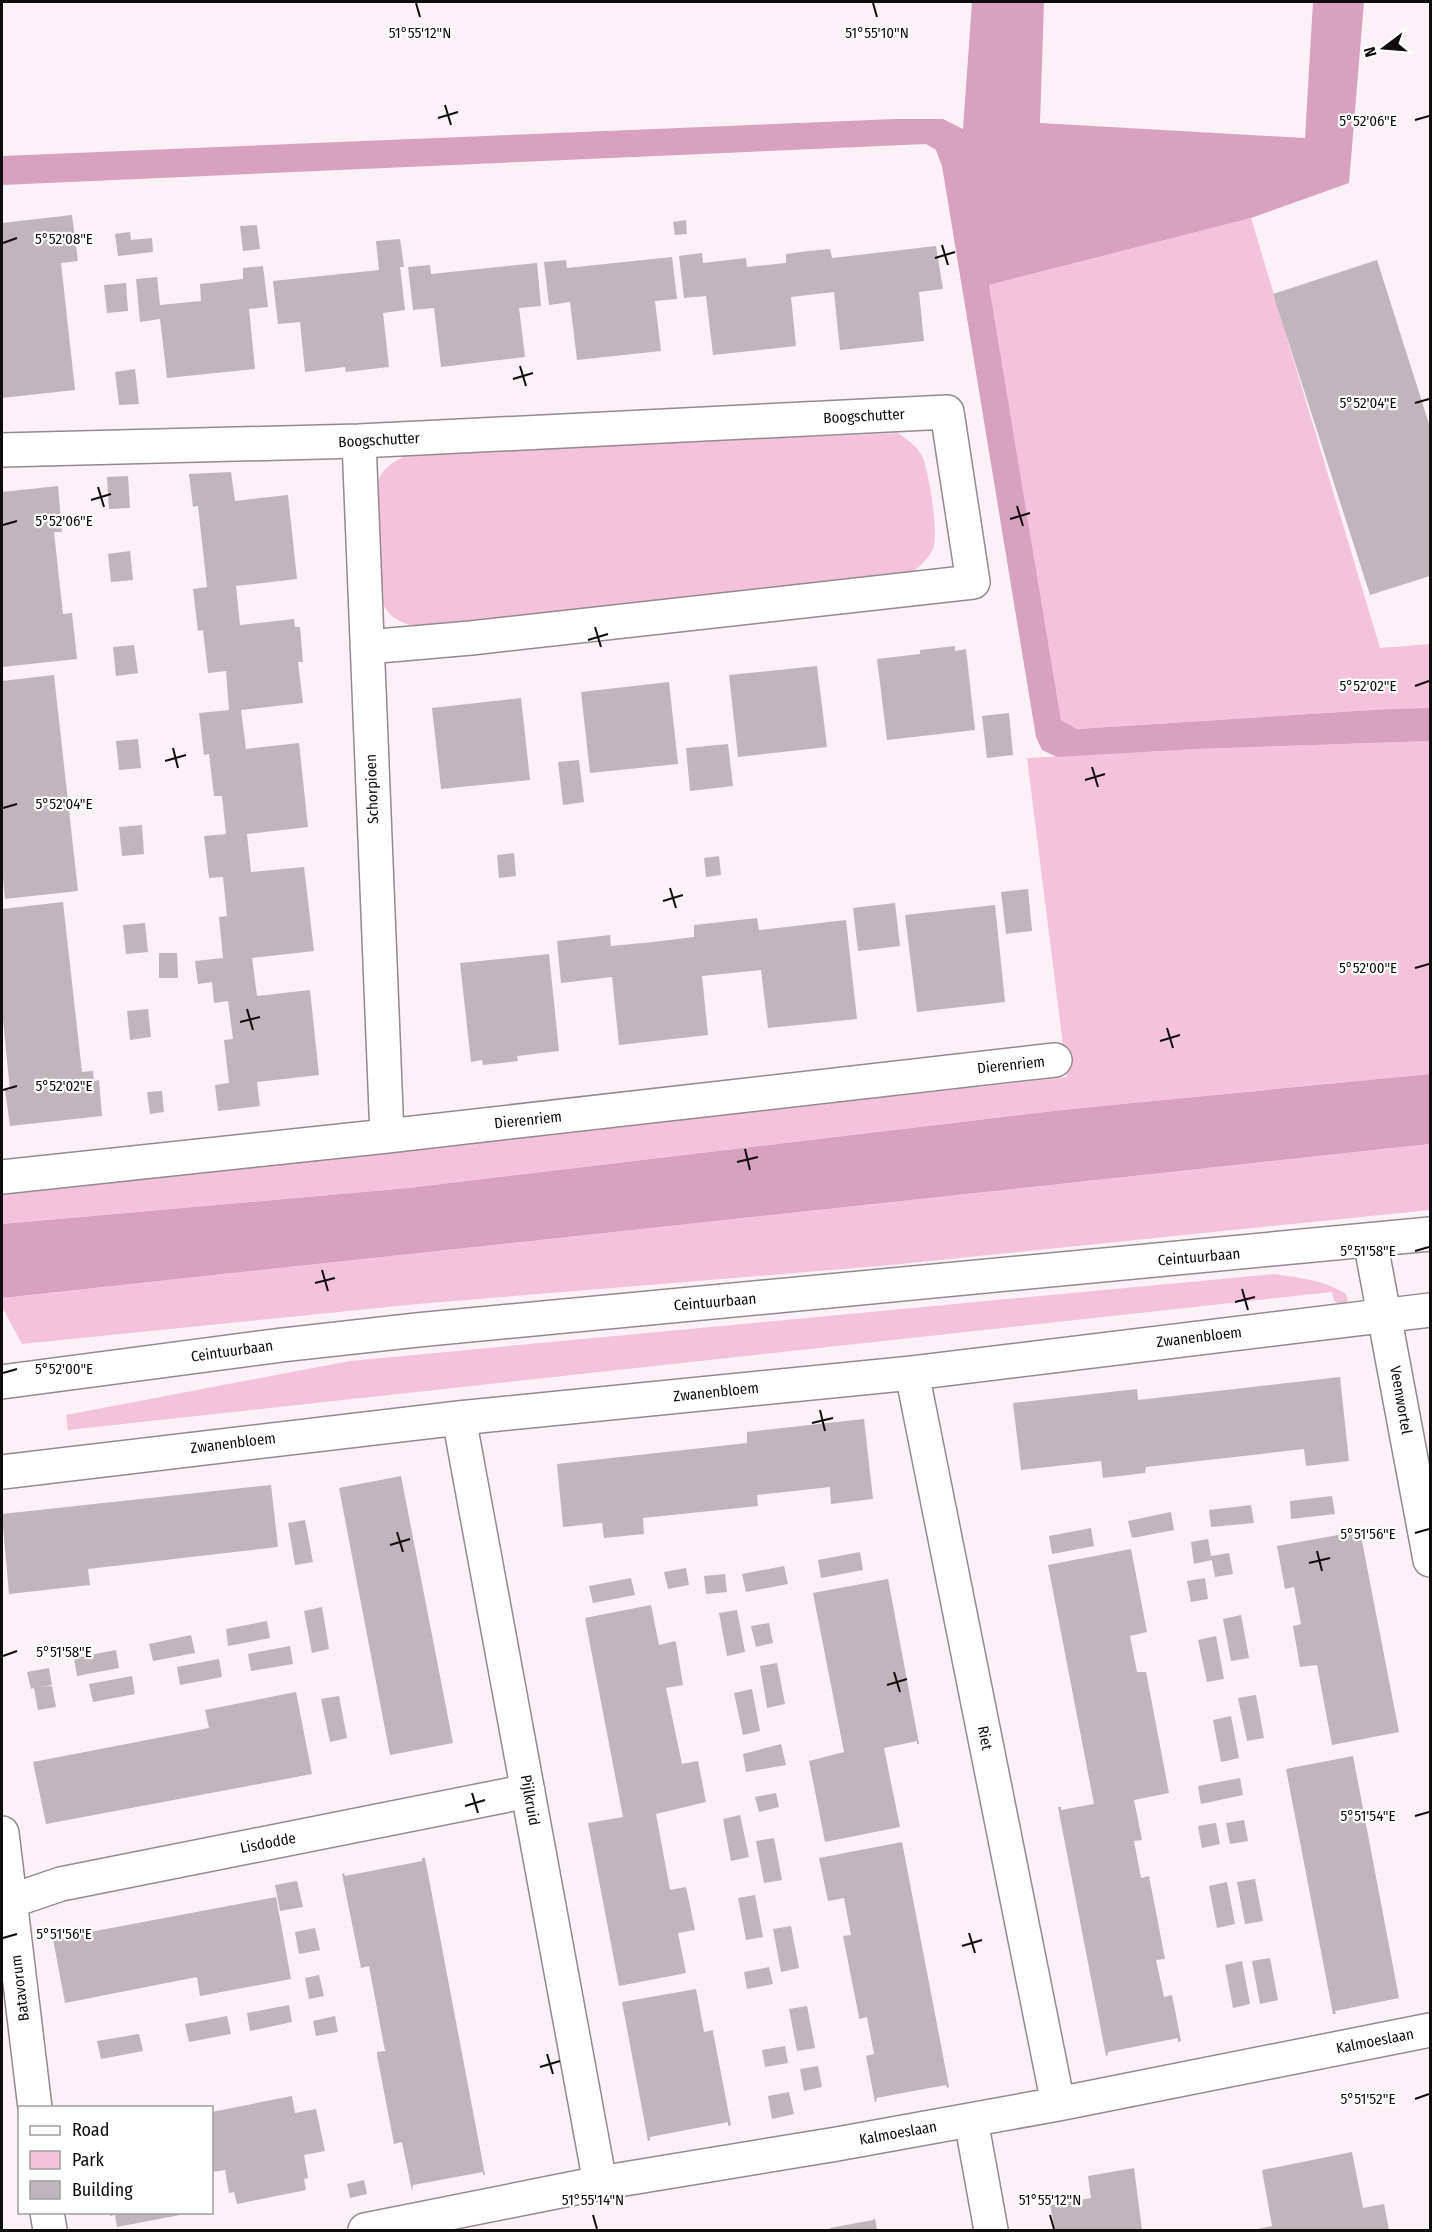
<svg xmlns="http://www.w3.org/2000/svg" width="1432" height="2232" viewBox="0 0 1432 2232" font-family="'Fira Sans Condensed',sans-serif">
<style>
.green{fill:#f5c2dc}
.forest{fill:#d8a2be}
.building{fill:#bfb5ba}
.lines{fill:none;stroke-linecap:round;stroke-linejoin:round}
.street-casing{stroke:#93898e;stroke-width:36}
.secondary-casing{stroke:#93898e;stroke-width:36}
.street{stroke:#fff;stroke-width:33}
.secondary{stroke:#fff;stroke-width:33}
.ticks{fill:none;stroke:#100c0e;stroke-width:2}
.labels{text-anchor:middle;stroke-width:4.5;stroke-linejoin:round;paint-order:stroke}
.street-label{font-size:15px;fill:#100c0e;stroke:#fff}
.ticks-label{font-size:15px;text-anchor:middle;fill:#100c0e;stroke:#fff;stroke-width:4.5;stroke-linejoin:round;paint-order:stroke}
</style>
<rect width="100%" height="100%" fill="#fbf1f6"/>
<path class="green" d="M1251,218L1380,648L1430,644V708L1388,709L1077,729L1061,720L989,285Z
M898,433C906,439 917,446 922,456C929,471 939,534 933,549C928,559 919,567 911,574L420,628C397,622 387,617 379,594C378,569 370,490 382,473C389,464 399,459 409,454Z
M1430,741V1074L1071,1109L408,1188L2,1224V1195L1067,1077L1027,758L1197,749Z
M1430,1144V1210L891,1265L418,1304L22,1344L2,1307V1298Z
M1274,1274C1300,1278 1324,1280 1346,1294L1348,1300L1346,1304L1341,1305L1334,1301L1332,1292L68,1430L66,1415L350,1361Z"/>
<path class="forest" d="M972,2H1044L1040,123L1305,138L1313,2H1364L1349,183L1251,218L989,285L1061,720L1077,729L1388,709L1430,708V741L1197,749L1057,757L1042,750L1036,737L942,166L936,150L926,144L2,185V156L895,119H943L963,129Z
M1430,1074V1144L2,1298V1224L408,1188L1071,1109Z"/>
<path class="building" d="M72,215L78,261L61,263L75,390L2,398V223Z
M686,220L687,234L675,235L673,222Z
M257,225L260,249L243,251L240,226Z
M130,232L131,240L152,238L153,252L118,256L115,234Z
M400,239L404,267H400L405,310L383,313L389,367L346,372L345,367L305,372L300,322L278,324L273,281L379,270L376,241Z
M936,246L943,289L919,292L924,341L840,350L834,292L791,297L796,346L713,355L706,296L684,298L679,256L702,253L703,263L746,258L747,267L786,263V254L808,251L830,249L832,258Z
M672,257L677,299L655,301L661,351L577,360L570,302L549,305L544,262L566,260L567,268Z
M1377,260L1430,427V576L1370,595L1273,294Z
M537,263L541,306L519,308L525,357L441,367L434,308L413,310L408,267L430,265L431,274Z
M263,266L268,307L249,309L255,369L167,378L160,319L140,322L136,279L157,277L160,305L201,301L200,284L243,279V268Z
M126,283L128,311L107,313L104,285Z
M135,369L139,404L119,405L115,372Z
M231,472L235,501L288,495L297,579L236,586L240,625L294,619L295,627H300L303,662H298L303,703L241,710L246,749L299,743L308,827L247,834L251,872L304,867L314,951L252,958L257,996L310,990L319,1075L257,1082L260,1106L218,1111L215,1085L229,1083L224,1040L233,1039L228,1001L214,1003L212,982L198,984L195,961L223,958L219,917L227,916L223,877L209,878L204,836L226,834L222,796H214L209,754L204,755L199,713L229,710L226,671L208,673L203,630L198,631L193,589L207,587L198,506L193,507L189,474Z
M128,476L130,508L109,509L107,477Z
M58,486L62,532H54L63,614L72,613L77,659L2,667V492Z
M130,551L133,580L111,582L108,554Z
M134,645L138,673L116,676L113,647Z
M955,646V651L966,649L975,730L887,740L877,659L920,654V650Z
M817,666L827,747L738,757L729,675Z
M54,675L78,891L5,899L2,866V681Z
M669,682L678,764L590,773L581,692Z
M521,698L530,780L441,789L432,708Z
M1009,713L1013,755L987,758L982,716Z
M138,739L141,768L119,770L116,741Z
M728,744L733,786L690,791L686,748Z
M579,760L584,802L563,805L558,762Z
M142,825L144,854L122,856L119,827Z
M514,853L516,876L499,878L497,855Z
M719,856L721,875L706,877L704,858Z
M1028,889L1032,931L1006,934L1001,892Z
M63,902L82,1072L93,1071L94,1081L99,1080L102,1116L10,1126L5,1090H10L2,1010V909Z
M895,903L900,946L858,951L853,908Z
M995,905L1005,1002L917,1012L905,915Z
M757,918L759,930L846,920L857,1019L768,1028L761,970L732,973L702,976L708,1035L619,1045L612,977L561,983L557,941L610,935L611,946L653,942L694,937V925Z
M145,923L148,952L126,954L123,925Z
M159,953H177L178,978H159Z
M549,954L559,1051L517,1056L518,1061L483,1065L482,1060L471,1062L460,963Z
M148,1009L151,1037L130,1040L127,1011Z
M162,1091L164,1112L150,1114L147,1092Z
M1340,1377L1349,1461L1306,1466L1304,1449L1146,1467L1145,1473L1103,1478L1101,1461L1021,1470L1013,1403L1137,1389L1138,1400Z
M864,1419L873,1499L831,1504L830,1487L757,1495L758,1506L643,1518L644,1534L604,1538L602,1523L563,1527L557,1464L747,1443V1432Z
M401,1476L453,1743L390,1755L339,1488Z
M271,1485L278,1547L88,1569L90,1585L9,1594L2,1514Z
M1332,1496L1335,1514L1291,1519L1290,1501Z
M1251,1505L1254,1523L1211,1527L1209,1510Z
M1171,1512L1174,1530L1132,1538L1128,1521Z
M305,1520L313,1562L295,1565L288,1523Z
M1091,1528L1094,1546L1052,1554L1049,1536Z
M1360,1531L1399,1732L1332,1745L1317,1665L1300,1667L1293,1626L1301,1624L1294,1587L1285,1589L1277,1546Z
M1208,1539L1211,1556L1229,1553L1233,1574L1215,1577L1212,1560L1194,1564L1191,1542Z
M1131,1549L1147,1632L1130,1636L1137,1672H1146L1169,1793L1134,1800L1142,1840L1134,1841L1141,1878L1149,1876L1165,1959L1156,1960L1164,1997L1172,1995L1181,2041L1178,2042V2038L1108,2052V2055L1106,2056L1058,1807H1061V1810L1094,1804L1048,1565Z
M860,1552L863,1570L821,1578L818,1560Z
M784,1566L788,1584L746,1592L742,1574Z
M686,1568L689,1585L668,1589L664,1572Z
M725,1574L727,1592L706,1594L704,1576Z
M631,1578L635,1595L593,1603L589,1586Z
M1205,1578L1208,1599L1191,1602L1187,1581Z
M888,1579L919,1744H917V1741L884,1748L900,1827L825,1842L809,1761L844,1752L813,1593Z
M651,1605L659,1645L675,1641L676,1643L683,1685L666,1688L682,1764L698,1761L706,1802L656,1814L670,1890L686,1887L695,1930L678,1933L686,1973L619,1986L588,1823L623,1817L585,1618Z
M322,1607L329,1649L312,1653L304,1611Z
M737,1610L745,1652L727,1656L719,1613Z
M1241,1615L1249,1658L1231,1661L1223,1619Z
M267,1621L270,1638L228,1646L226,1629Z
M769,1623L773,1643L756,1647L751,1626Z
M191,1635L195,1653L153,1661L149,1644Z
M1216,1636L1224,1679L1207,1682L1198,1640Z
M290,1646L293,1664L251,1671L248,1654Z
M116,1650L119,1668L77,1676L74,1658Z
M219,1659L222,1677L180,1685L177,1667Z
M777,1663L785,1704L767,1708L760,1666Z
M49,1668L52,1685L41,1687L52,1686L56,1707L38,1710L34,1688L31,1689L27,1672Z
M132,1676L135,1694L93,1702L89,1684Z
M752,1689L760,1731L743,1735L734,1693Z
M296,1692L312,1774L46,1824L33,1762L209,1728L205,1710Z
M1256,1695L1264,1738L1247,1741L1238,1698Z
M339,1696L347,1738L330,1742L321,1699Z
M1231,1716L1239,1758L1221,1762L1213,1720Z
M781,1744L786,1765L746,1772L743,1754Z
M1353,1756L1399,1998L1335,2011L1336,2014H1333L1286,1769Z
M1240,1778L1243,1795L1201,1804L1198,1786Z
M776,1793L779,1807L759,1812L755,1797Z
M740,1815L749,1857L731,1861L723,1819Z
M1244,1820L1248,1841L1230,1844L1226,1823Z
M1216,1823L1220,1844L1202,1848L1198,1826Z
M774,1838L782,1880L764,1883L756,1841Z
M902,1842L949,2087L947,2088L946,2085L876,2098L877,2101L875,2102L866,2056L874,2054L867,2017L859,2019V2017L843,1936L851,1935L844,1898L828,1901L819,1858Z
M422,1858H425L485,2175H483V2172L413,2185L412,2191L402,2142L394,2144L377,2055V2052L385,2051L369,1966L361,1968L342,1874L344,1873L345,1876L422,1861Z
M1255,1879L1263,1921L1245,1924L1237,1882Z
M297,1881L303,1907L280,1911L275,1885Z
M1227,1882L1235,1924L1217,1928L1209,1886Z
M755,1895L763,1937L746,1940L738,1898Z
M276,1897L291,1979L200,1996L197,1977L65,2003L53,1939Z
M791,1926L799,1968L781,1972L773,1929Z
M315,1928L320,1950L299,1954L295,1932Z
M1270,1958L1278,2000L1260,2004L1252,1961Z
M1242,1961L1250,2004L1233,2008L1225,1965Z
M769,1967L773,1984L747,1989L744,1972Z
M319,1975L324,1996L309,1999L305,1978Z
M696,1989L704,2032L713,2030V2032L731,2125L728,2126V2122L650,2137V2140L648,2141L622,2002Z
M289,2005L292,2022L250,2031L247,2013Z
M807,2006L815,2048L797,2051L789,2009Z
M227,2016L231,2034L189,2042L185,2024Z
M335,2016L338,2032L316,2036L313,2021Z
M139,2034L143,2051L101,2059L97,2041Z
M785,2046L788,2063L765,2067L762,2050Z
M818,2066L822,2087L804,2091L800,2069Z
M789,2092L794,2114L772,2119L768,2096Z
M292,2096L295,2113L316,2109L325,2151L304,2155L308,2178L304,2179L306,2190L237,2204L234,2192L229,2193L225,2170L212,2172V2112Z
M1352,2152L1363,2208L1384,2204L1389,2230H1252L1272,2226L1262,2170Z
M1134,2168L1142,2230H1055L1050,2205L1091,2198L1088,2176Z
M364,2180L367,2194L350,2198L347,2184Z
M110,2212H185V2214L117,2227L115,2215L110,2216Z
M875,2218L877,2230H831L830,2228L873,2220Z"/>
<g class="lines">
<defs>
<path id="street" d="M359,441L387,1136
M2,450L359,441L947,412L973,582L471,638L367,647
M2,1177L387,1136L1055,1060
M1370,1240L1430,1560
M912,1373L1058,2104
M459,1418L600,2183
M2,1472L459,1418L912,1373L1430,1310
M2,1833L35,2108
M2,1904L61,1884L528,1791
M971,2120L991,2230
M47,2212L50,2230
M365,2230L600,2183L837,2144L1058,2104L1430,2030"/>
<path id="secondary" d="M2,1382L282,1345L417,1330L1430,1234"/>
</defs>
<use href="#street" class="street-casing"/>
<use href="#secondary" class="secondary-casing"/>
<use href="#street" class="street"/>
<use href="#secondary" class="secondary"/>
</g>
<path class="ticks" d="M416,3L420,17M873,3L877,17M445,105L451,125M438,118L458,112M1415,120L1429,116M3,243L17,238M942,245L948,265M935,258L955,252M520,366L526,386M513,379L533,373M1415,403L1429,399M98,487L104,507M91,500L111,494M1017,506L1023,526M1010,519L1030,513M3,525L17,521M595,627L601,647M588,640L608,634M1415,686L1429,681M173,748L178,768M165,761L186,755M1092,767L1098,787M1085,780L1105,774M3,808L17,804M670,888L676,908M663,901L683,895M1415,968L1429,964M247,1009L253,1030M240,1022L260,1017M1167,1028L1173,1048M1160,1041L1180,1035M3,1090L17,1086M745,1149L750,1170M737,1162L758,1157M1415,1251L1429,1247M322,1270L328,1291M315,1283L335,1278M1242,1289L1248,1310M1235,1302L1255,1297M3,1373L17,1369M820,1410L825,1431M812,1423L833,1418M397,1532L403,1552M1415,1533L1429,1529M390,1545L410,1539M1317,1551L1322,1571M1309,1563L1330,1558M3,1656L17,1651M894,1672L900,1692M887,1685L907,1679M472,1793L478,1813M465,1806L485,1800M1415,1816L1429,1812M969,1933L975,1953M3,1938L17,1934M962,1946L982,1940M547,2054L553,2074M540,2067L560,2061M1415,2099L1429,2094M593,2215L597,2229M1050,2215L1054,2229"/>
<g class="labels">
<g class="street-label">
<text transform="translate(864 416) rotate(-3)" y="5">Boogschutter</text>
<text transform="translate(379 440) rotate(-3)" y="5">Boogschutter</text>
<text transform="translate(372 789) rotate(-92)" y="5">Schorpioen</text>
<text transform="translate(1011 1065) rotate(-6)" y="5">Dierenriem</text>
<text transform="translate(528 1120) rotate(-6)" y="5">Dierenriem</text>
<text transform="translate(1199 1257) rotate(-5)" y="5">Ceintuurbaan</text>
<text transform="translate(715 1302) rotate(-5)" y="5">Ceintuurbaan</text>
<text transform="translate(1199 1337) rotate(-7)" y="5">Zwanenbloem</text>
<text transform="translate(232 1351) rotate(-8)" y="5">Ceintuurbaan</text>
<text transform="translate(716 1392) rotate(-6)" y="5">Zwanenbloem</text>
<text transform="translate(1401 1400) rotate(80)" y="5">Veenwortel</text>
<text transform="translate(233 1443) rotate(-7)" y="5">Zwanenbloem</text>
<text transform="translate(985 1738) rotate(79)" y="5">Riet</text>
<text transform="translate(530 1800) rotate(80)" y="5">Pijlkruid</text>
<text transform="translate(268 1843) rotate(-11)" y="5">Lisdodde</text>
<text transform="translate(20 1988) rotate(-97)" y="5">Batavorum</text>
<text transform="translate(1375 2041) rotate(-11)" y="5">Kalmoeslaan</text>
<text transform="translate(898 2133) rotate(-10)" y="5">Kalmoeslaan</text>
</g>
</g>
<g class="ticks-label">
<text x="420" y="38">51°55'12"N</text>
<text x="877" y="38">51°55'10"N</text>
<text x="1368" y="126">5°52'06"E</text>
<text x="64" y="244">5°52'08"E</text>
<text x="1368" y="408">5°52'04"E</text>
<text x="64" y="526">5°52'06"E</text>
<text x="1368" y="691">5°52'02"E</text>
<text x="64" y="809">5°52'04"E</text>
<text x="1368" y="973">5°52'00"E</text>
<text x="64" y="1091">5°52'02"E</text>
<text x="1368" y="1256">5°51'58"E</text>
<text x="64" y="1374">5°52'00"E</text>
<text x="1368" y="1539">5°51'56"E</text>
<text x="64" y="1657">5°51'58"E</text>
<text x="1368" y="1821">5°51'54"E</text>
<text x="64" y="1939">5°51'56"E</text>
<text x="1368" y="2104">5°51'52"E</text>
<text x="593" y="2205">51°55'14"N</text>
<text x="1050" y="2205">51°55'12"N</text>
</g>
<rect width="1432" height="2232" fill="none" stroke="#100c0e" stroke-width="6"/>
<rect x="18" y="2106" width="195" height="108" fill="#ffffff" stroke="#9f9e9f" stroke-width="1.5"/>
<rect x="30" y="2126" width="30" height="9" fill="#ffffff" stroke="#9f9e9f" stroke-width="1.5"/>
<text x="72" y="2136" font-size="18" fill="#100c0e">Road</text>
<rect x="30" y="2151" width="30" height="18" fill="#f5c2dc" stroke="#9f9e9f" stroke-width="1.5"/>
<text x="72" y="2166" font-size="18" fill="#100c0e">Park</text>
<rect x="30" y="2181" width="30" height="18" fill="#bfb5ba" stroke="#9f9e9f" stroke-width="1.5"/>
<text x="72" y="2196" font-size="18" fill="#100c0e">Building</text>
<g transform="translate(1384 48) rotate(254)" stroke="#ffffff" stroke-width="4.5" paint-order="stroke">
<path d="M0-4.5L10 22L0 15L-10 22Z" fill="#100c0e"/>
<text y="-9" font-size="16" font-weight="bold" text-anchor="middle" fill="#100c0e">N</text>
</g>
</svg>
